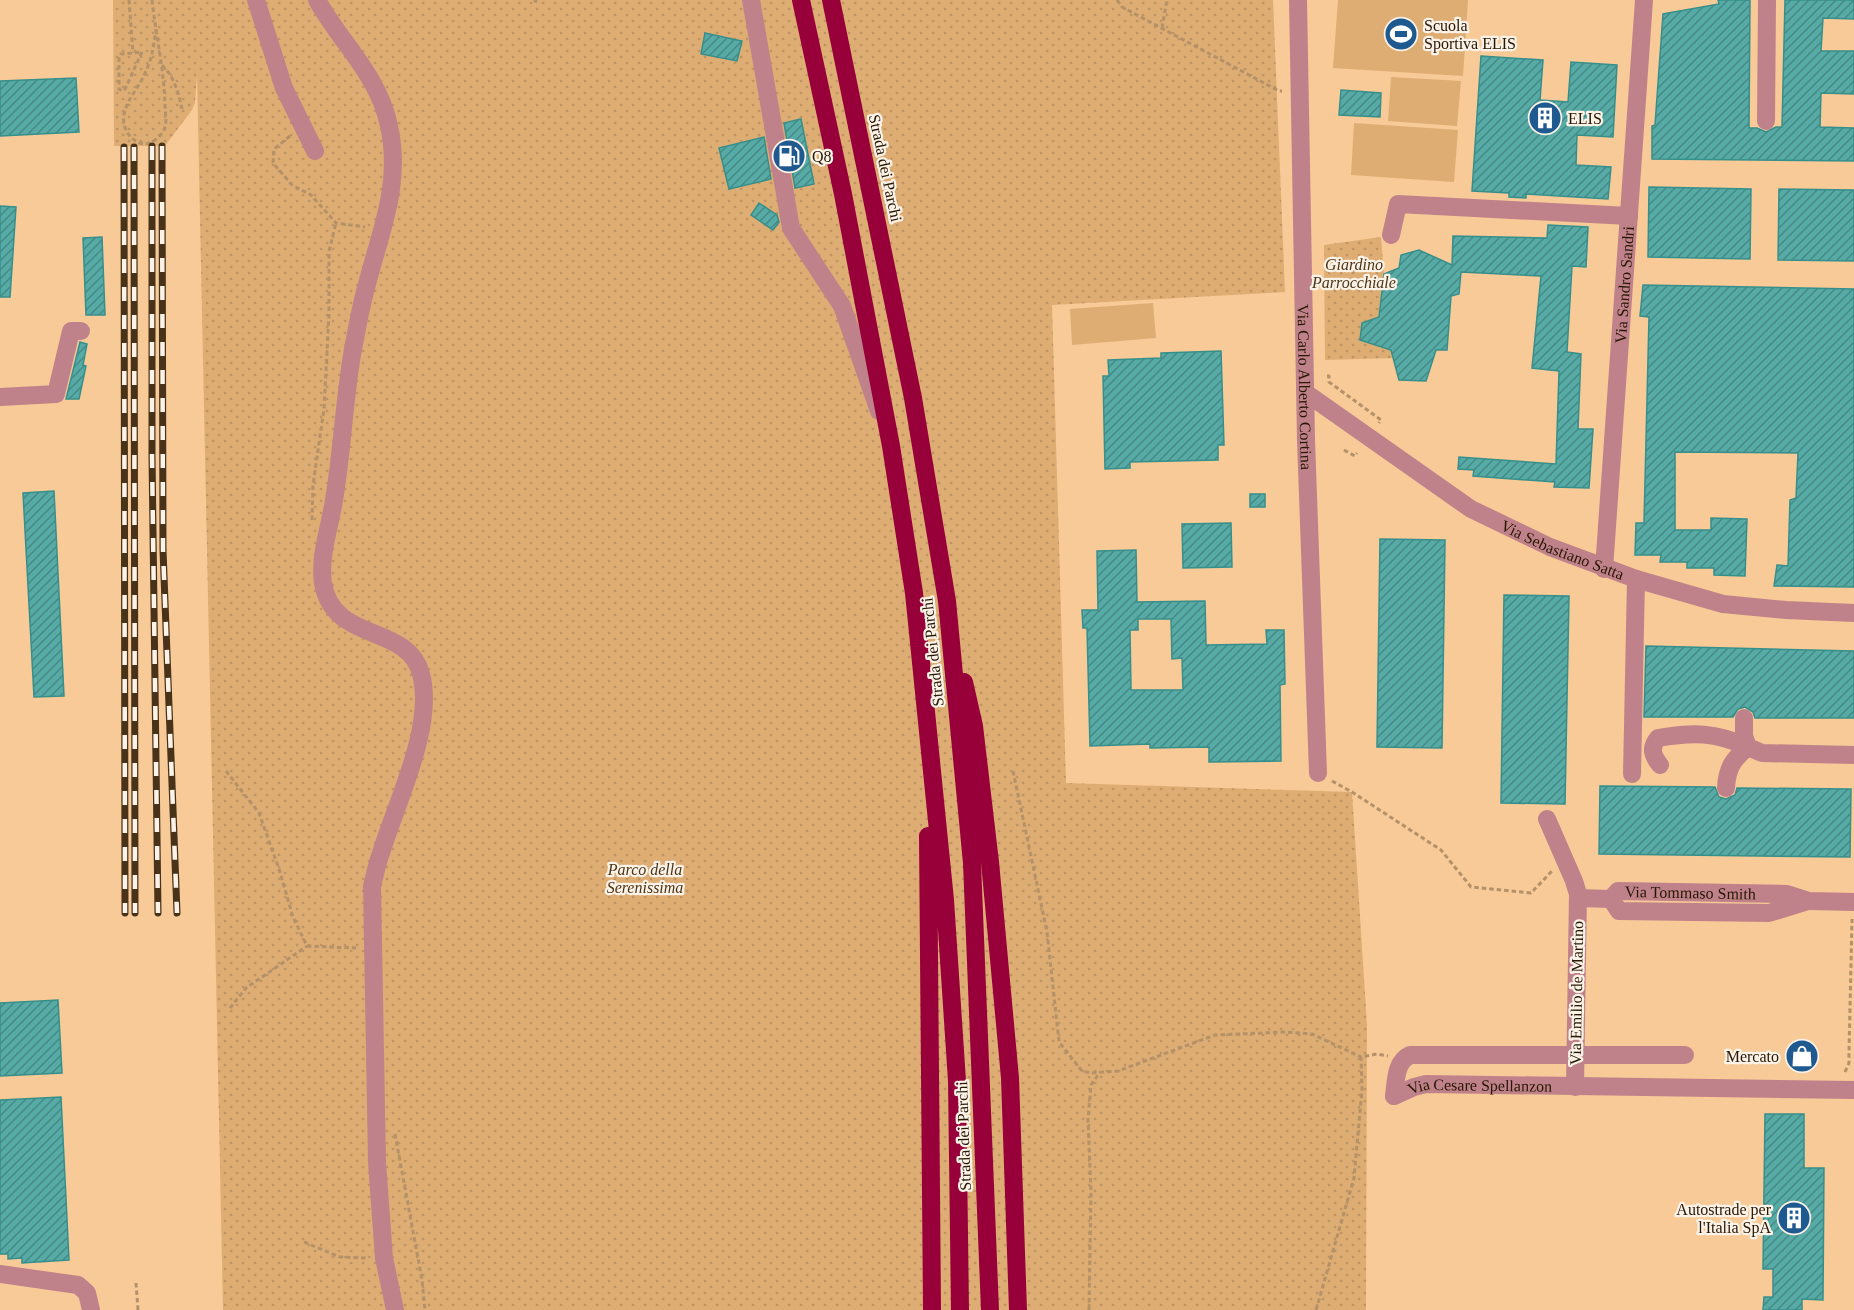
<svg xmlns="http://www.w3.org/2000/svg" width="1854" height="1310" viewBox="0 0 1854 1310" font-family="'Times New Roman',serif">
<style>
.grass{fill:url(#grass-dots)}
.garden{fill:#dead73}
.building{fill:url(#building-hatch);stroke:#378f8b;stroke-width:1.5;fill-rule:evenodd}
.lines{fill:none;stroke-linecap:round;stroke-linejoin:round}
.path{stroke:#b49168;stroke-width:3;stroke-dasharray:4.5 3;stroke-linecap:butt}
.minor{stroke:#c0828a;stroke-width:18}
.highway{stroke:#980039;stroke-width:18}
.rail-casing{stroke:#48331a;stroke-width:7}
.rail{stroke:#fbf2e8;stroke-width:4.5;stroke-dasharray:14;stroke-linecap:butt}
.labels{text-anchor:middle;stroke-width:4.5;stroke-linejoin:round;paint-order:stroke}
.poi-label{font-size:16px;fill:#271703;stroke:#fbf2e8;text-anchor:start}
.street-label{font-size:16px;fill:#271703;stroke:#fbf2e8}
.park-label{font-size:16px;font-style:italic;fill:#4d3516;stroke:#fbf2e8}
</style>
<defs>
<pattern id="grass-dots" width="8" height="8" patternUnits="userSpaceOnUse" patternTransform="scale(1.5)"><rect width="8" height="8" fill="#dead73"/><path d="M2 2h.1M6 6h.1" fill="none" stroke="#be9462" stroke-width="1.8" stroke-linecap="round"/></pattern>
<pattern id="building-hatch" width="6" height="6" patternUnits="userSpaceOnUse" patternTransform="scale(1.5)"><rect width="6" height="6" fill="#56aba6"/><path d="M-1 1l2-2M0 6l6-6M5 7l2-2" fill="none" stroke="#478a85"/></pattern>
</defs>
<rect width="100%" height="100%" fill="#f7ca97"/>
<path class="grass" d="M113,0H1273L1285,292L1052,305L1066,783L1352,792L1367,1025L1366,1310H223L197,75L195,102L192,110L165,146H114Z
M1381,237L1384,274L1379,317L1362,323L1360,339L1391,350L1394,358L1325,360L1324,245Z"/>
<path class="garden" d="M1338,0H1468L1463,76L1333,68Z
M1391,77L1461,81L1457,126L1388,121Z
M1354,123L1458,130L1454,182L1351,175Z
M1153,303L1156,338L1072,345L1070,309Z"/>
<path class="building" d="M1718,0H1750L1749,128H1757L1766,132L1776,127H1782L1785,0H1854V19L1823,18L1821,51H1854V94L1821,93L1820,127L1854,128V161L1652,159V126L1655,125L1663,14L1719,4Z
M705,33L742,41L737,61L701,54Z
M1481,56L1543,60L1540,100L1568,102L1571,62L1617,65L1613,137L1577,135L1576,165L1611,167L1608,199L1526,194V198L1509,197V193L1472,191Z
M76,78L79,132L0,136V81Z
M1341,90L1381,93L1380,117L1339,115Z
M801,119L814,184L795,188L784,123Z
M764,137L771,179L729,189L719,148Z
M1649,187L1751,189L1750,259L1648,257Z
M1779,189L1854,190V261L1778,260Z
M759,203L777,215L779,222L773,230L751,215Z
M0,206L16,207L10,297H0Z
M1548,225L1588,227L1586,267L1572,266L1567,352L1581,354L1578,429H1593L1589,488L1554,487L1555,482L1473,476L1474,470L1458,469L1459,457L1556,464L1559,371L1532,368L1541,276L1461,272L1459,294L1451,296L1447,350H1436L1426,381L1399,380L1391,350L1360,340L1362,323L1379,317L1384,274L1399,268L1401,255L1419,250L1452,265L1453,236L1547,238Z
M102,237L105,315H86L83,238Z
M1643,285L1854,289V587L1774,586L1777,565L1788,566L1790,500L1796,498L1798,453L1675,452V530H1711V518L1747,519L1745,576L1714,575V568H1687V562H1660L1661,555H1635L1636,523H1644L1649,317L1640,316Z
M80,342L87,344L83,365L86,366L79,399H66Z
M1221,351L1224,445H1218V460L1130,462V468L1105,469L1103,376H1109L1108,360L1161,358V353Z
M54,491L64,696L34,697L23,493Z
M1250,494H1265V507H1250Z
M1231,523L1232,567L1183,568L1182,524Z
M1380,539L1445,540L1442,748L1377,747Z
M1136,550L1137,602L1205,601L1206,645L1267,644L1266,630H1284L1285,684L1280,685L1281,761L1209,762V747L1150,748V744L1090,746L1087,628H1083L1082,610H1098L1097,551ZM1138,619H1171L1172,659L1182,658L1183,690H1131L1130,630H1138Z
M1504,595L1569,596L1565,804L1501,803Z
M1646,646L1854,651V718H1755L1753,712L1745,707L1738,709L1733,717H1644Z
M1600,786L1715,787L1719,797L1726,799L1735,795L1737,788L1851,789L1850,857L1599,854Z
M58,1000L62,1073L0,1076V1003Z
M61,1097L69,1260L22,1263V1258L8,1259V1254H0V1100Z
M1765,1114H1804V1168H1824L1823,1300L1802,1299V1310H1763L1764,1297H1773V1269H1763Z"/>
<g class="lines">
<path class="path" d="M129,0L133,53
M152,0C156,35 164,70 165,105C165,112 167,120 165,127C163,134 156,141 149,143C142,146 134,141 129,135C113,112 137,93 145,73C152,59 154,45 156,29
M534,0L537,2
M1117,0L1122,7L1279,91H1282
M1162,28L1167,0
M142,52L125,89L122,91L119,89V57L121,54Z
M162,65C175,78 178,92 182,109
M290,136L274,149L273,163L292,185L311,195L336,223L365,227
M1327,376H1329V382L1381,420L1379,423
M1344,450L1355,456L1357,453
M312,520L313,485L324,409L329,314V251L336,223
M226,771L259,813L279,869L293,917L307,946L356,948
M1013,771L1047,932L1059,1042L1082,1071L1091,1073L1118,1071L1215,1035L1286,1032L1312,1034L1361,1057
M1332,781L1352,792L1441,850L1471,887L1531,893L1553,870
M230,1008L246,988L307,946
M1845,1072L1849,1063V1052L1852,919
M395,1134L422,1280L425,1310
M304,1242L340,1257L368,1258
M136,1283L138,1310
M1089,1310L1091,1192L1088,1120L1091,1085L1100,1072
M1316,1310L1354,1178L1362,1090L1361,1057L1377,1054L1388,1056"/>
<g class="minor">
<path d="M256,0L284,88L315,151"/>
<path d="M317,0C341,43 379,76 389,126C402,185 380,232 366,288C360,310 356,333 352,355C344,403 342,452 334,500C330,527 319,556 323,583C333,644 408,623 421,674C435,726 396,803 381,853C377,863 375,875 372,886L377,1162L384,1258L395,1310"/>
<path d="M751,0L791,228L842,306L879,411"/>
<path id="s1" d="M1298,0L1306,440L1318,773"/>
<path d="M1766,121L1767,0"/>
<path d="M1391,235L1398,204L1629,216"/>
<path id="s2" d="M1306,393L1471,509L1550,547L1636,579L1723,604L1786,610L1854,613"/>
<path d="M0,397L56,394L71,331H81"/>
<path id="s3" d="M1604,569L1644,0"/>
<path d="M1744,718V736L1748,747L1762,753L1854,755"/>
<path d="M1660,765C1652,755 1650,748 1658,738C1693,732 1715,732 1748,747C1733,759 1727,768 1726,788"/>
<path d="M1632,774L1636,579"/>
<path d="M1547,819L1574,881L1578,894L1575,1087"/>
<path id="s4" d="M1578,898L1611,899L1618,891L1787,894L1809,901L1854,902"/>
<path d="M1611,899L1619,911L1769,913L1808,901"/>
<path id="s5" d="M1394,1096L1414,1087L1426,1084L1854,1090"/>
<path d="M1394,1096C1396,1082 1395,1062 1410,1055H1685"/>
<path d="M0,1274L78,1285L87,1293L91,1310"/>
</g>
<path class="highway" d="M801,0L843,194L891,446L914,593L945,900L957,1081L960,1310
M831,0L913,398L947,601L972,863L990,1310
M964,682L974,726L990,862L1010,1078L1018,1310
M928,836L932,1310"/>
<defs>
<path id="rail" d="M152,146V455L158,913
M162,146L163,550L177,913
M124,147L125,913
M134,147L135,913"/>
</defs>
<use href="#rail" class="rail-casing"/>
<use href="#rail" class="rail"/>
</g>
<defs>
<symbol id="stadium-disc" viewBox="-11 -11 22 22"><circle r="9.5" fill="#1e5990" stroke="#fbf2e8"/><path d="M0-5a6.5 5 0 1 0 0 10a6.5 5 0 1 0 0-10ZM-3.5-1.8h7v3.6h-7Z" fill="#fff"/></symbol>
<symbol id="building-disc" viewBox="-11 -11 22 22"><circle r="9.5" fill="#1e5990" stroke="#fbf2e8"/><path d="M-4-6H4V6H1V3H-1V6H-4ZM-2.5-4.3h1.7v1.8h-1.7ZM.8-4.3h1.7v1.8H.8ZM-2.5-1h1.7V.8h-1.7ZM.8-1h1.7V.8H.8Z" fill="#fff"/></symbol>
<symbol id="fuel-disc" viewBox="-11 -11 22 22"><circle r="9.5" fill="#1e5990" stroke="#fbf2e8"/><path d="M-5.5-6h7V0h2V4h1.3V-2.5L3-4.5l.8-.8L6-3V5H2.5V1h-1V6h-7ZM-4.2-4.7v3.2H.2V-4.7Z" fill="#fff"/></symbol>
<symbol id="shop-disc" viewBox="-11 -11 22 22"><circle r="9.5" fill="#1e5990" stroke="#fbf2e8"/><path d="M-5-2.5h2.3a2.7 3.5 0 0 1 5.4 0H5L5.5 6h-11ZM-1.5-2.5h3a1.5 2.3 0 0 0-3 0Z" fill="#fff"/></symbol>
</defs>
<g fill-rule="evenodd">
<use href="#stadium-disc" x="1382" y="15" width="38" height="38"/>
<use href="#building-disc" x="1526" y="99" width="38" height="38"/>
<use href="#fuel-disc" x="770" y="137" width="38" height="38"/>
<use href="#shop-disc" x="1783" y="1037" width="38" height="38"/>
<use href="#building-disc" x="1775" y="1199" width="38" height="38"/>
</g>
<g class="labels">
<g class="poi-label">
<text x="1424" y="31">Scuola<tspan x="1424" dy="18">Sportiva ELIS</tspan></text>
<text x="1568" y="124">ELIS</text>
<text x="812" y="162">Q8</text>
<text x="1779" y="1062" text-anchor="end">Mercato</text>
<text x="1771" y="1215" text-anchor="end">Autostrade per<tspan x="1771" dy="18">l'Italia SpA</tspan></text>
</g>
<g class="street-label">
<text transform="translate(886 168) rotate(78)" y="6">Strada dei Parchi</text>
<text dy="6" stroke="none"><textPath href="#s3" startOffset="285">Via Sandro Sandri</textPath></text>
<text dy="6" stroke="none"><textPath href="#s1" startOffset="387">Via Carlo Alberto Cortina</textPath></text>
<text dy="6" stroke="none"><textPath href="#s2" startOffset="302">Via Sebastiano Satta</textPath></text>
<text transform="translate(932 652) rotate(-96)" y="6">Strada dei Parchi</text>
<text dy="6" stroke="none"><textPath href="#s4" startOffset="116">Via Tommaso Smith</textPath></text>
<text transform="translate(1576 993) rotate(-89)" y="6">Via Emilio de Martino</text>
<text dy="6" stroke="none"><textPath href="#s5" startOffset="88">Via Cesare Spellanzon</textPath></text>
<text transform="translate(963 1136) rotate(-92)" y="6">Strada dei Parchi</text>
</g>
<g class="park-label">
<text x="1354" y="270">Giardino<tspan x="1354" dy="18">Parrocchiale</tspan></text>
<text x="645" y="875">Parco della<tspan x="645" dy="18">Serenissima</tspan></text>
</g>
</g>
</svg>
